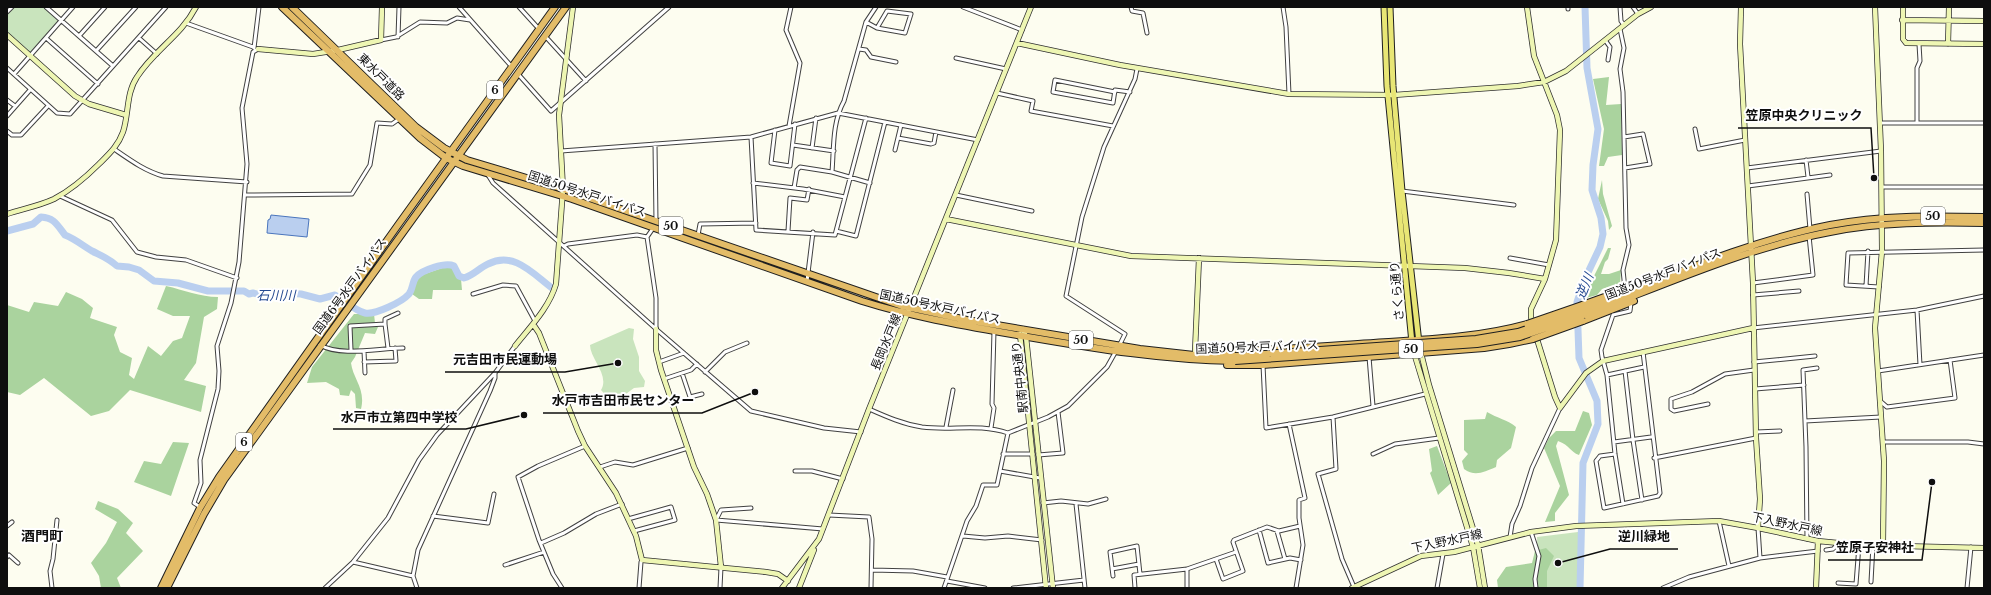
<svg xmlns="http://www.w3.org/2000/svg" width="1991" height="595" viewBox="0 0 1991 595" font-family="'Libre Baskerville','Noto Sans JP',serif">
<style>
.green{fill:#c9e4bd}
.forest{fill:#aad39e}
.water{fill:#bacfef;stroke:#4a75bd}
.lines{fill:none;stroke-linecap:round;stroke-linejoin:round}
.river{stroke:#bacfef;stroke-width:7}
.street-casing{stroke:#414141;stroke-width:5}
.secondary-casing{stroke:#303030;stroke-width:6}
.primary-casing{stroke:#1f1f1f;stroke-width:7}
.highway-casing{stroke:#1f1f1f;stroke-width:8}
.street{stroke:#fff;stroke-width:3}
.secondary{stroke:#eef6b3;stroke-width:4.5}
.primary{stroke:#e8e675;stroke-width:5}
.highway{stroke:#e3bc68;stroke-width:6}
.highway-bridge-casing{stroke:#1f1f1f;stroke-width:8;stroke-linecap:butt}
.highway-bridge{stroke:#e3bc68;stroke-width:6}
.labels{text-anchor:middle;stroke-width:4;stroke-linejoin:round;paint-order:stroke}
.shield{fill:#fff;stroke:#565656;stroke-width:1}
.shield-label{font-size:11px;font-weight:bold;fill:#0e0e0e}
.street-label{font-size:12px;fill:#0e0e0e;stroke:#fff}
.water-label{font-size:13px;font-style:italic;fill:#254a91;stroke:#fff}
.quarter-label{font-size:14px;font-weight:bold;fill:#0e0e0e;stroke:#fff}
.leader{fill:none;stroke:#0e0e0e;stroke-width:1.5}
.callout-dot{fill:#0e0e0e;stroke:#fff;stroke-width:1.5}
.callout-label{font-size:13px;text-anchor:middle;font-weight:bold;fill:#0e0e0e;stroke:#fff;stroke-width:4;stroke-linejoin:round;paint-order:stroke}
</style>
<rect width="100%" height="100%" fill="#fdfdf0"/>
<path class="green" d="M14,7H44L57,19L58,22L31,52H29L7,32V14Z
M629,328L634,329L633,339L639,357V371L645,381L644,387L634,388L619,399L614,401L609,399L601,390C610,375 590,359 590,345Z
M1578,532V588H1539L1537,537Z"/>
<path class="forest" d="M1609,77L1606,105L1621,104L1622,155L1608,157L1604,166H1599L1604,129L1593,79Z
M1602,180L1603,194L1612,226L1609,230L1608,221L1598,199Z
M1608,248H1611L1608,259L1605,262L1601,274H1609L1621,270L1620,284L1602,289L1597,295L1586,298L1591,282Z
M448,266L453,268L461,279L462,290H433L432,299H419L412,294L419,276Z
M166,286C184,290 200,297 218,297L217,309L204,317L196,363L184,380L206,386L201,412L130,390L109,411L91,416L44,378L20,395L7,392V305L29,312L34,302L58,306L66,292L82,299L93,308L90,318L117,327L114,335L120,352L132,358L129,375L134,379L148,346L161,356L173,341L182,338L190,316H173L157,309Z
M354,314H374L375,323L378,327L375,334L365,333L355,357L351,363C353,379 366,389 361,409L356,408L355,394L351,390L349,396L340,395L339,389L326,382L307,383L312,367Z
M1583,411L1589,413L1592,425L1579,455C1570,452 1570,445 1558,441L1556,446L1569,495L1555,513V521L1545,522L1560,486L1544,448L1549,438L1556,431H1575Z
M1487,412C1497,418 1508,420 1516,427L1511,448L1497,460L1496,467C1484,472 1475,477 1464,469L1462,461L1468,454L1464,450V420L1485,419Z
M173,442L189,443L171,496L134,482L144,461L161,464Z
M1437,446L1451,483L1438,495L1430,473L1432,471L1429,449Z
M98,501L118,509L133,523L126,533L143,551L117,578L121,588H101L99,576L91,563L106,543L117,522L95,509Z
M1546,548L1554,556L1547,571V588H1498L1497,580L1506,567L1532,563L1535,551Z"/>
<path class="water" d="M271,215L309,219L307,237L267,233L268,220L270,219Z"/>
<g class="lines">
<path class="river" d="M7,231L33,224L41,217C55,218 57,225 65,235C75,239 82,245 92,251C102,256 108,258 117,266L129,267L139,270L154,281L178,283L208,291H244L249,294L253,293L261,295L271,292L301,294L320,299L335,295C344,300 355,311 365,313C375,315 402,302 409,294C413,289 412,282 416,277C422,270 445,262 454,266L459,276L464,278C474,275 479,268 488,264C514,251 532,273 552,288
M1580,588L1583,463L1598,424L1597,401L1579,358L1577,302L1584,281L1600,247L1603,234L1601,218L1592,190L1593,165L1598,129L1587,68L1585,7"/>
<defs>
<path id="street" d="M46,7L113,66
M459,7L512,67
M519,7L539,29
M963,7L1022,30
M1131,7L1132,11L1143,13L1147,33
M1283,7L1286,27L1289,94
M1568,7V9
M1620,7L1621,21L1624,25
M1633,7L1638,14
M7,12L12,7
M866,22L877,28L905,33L911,14L887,11L877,28
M186,23L253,47
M1620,29L1624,48L1620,69L1623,92L1626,228L1629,245L1623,270L1625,289
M79,36L105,7
M545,36L586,81
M398,37L399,7
M46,38L98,84
M139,38L157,54
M381,40L396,37L420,22L447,23L457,18L470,20
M1605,40L1610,47L1608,60
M254,48L259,7
M859,49L866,50L871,57L896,62
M96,51L136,7
M956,58L1006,69
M7,68L57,113L70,114L166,7
M14,74L73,7
M518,74L551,111L669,7
M1115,92L1055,80L1053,92L1113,103L1115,90L1130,92
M997,93L1033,101L1031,111L1113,126
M7,100L15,106
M7,116L30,90
M1880,123H1984
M1917,123V68L1920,61L1919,44
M789,126L800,63L786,30L791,7
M1695,129L1699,149L1745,140
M775,130L771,163L790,166L795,124
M7,131L12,135H21L48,106
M751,137L756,230L835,235L866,118
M1624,137L1643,134L1650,164L1625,168
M898,138L931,144L934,143L936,132
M655,144L656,222
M793,145L834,151
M812,148L816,118
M114,149C130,160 145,171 163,176L247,182
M895,150L901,125
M561,151L751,137L838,113L978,140
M1806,160L1808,177
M1747,168L1881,151
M832,172C834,147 832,123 844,101L866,22L876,7
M488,175L493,183L656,329L751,411L824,428L861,432
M753,183L803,189L845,197
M1748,186L1830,175
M1882,187H1984
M794,188L797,170L800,167L832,172L870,183
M1402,191L1514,205
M1807,194L1810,229
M246,195L352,194L370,165L377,123L392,124L399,119
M956,195L1032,211
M60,196L112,220L137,252L156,257L186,260L237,278
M788,231L790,198L807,200L809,189
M836,231L856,236L885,122
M698,235L700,224L756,223
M647,237L654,227
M564,246L568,244L637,235L647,237L656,298V329
M1510,258L1549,265
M807,281L813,232
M1753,283L1813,275L1809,236
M1866,286L1868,251
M1879,287L1846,285L1848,253L1984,250
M473,294L503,285L516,286L535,321
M1753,295L1799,291
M1917,310L1920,365
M385,324V319L398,313
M1753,328L1917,310L1984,296
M320,345C341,357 379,348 403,348
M1119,346L1125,334L1066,296L1082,217L1104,147L1135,79L1137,69
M351,350L350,326L385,324L388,348
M364,351L365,373
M1369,357L1373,406
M364,362L396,361L395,348
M659,362L684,353
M1754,362L1815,356
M1263,365L1266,428L1333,417L1425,394
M1625,371L1633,440L1642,500
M1878,371L1984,355
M705,372L725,352L747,343
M682,373L690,397L702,394
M1607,375L1644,367
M664,379L691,370L697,364
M1755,389L1804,385
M1880,401L1887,407L1955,398L1950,360
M1708,404L1674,411L1671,409V399L1692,392L1725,374L1754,370
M869,409C887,417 903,424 922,427C952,431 978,423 1008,433
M1333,417L1336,469L1318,474L1342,559L1354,587
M1805,421L1881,417
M1289,424L1305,498L1299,500V518L1303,545L1296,588
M946,427L953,390
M991,428L994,408L992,404L994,331
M1756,432L1780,431
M1614,442L1651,437
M1883,442H1968L1984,444
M1003,454H1033
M1373,454L1395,444L1439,438
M1615,454L1600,456L1596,461L1604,508L1658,496L1660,493L1643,352
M1038,455L1063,453L1058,412
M1654,458L1756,438
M600,467L615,462L633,465L688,448
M795,471H812L843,479
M1000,471L1040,478
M1043,503L1061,501L1088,504L1106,499
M1076,504L1085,588
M1623,504L1615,454L1607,375L1602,357L1601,350L1613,315L1630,311L1631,303
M200,507L194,503L201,483L200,460L218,389L219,371L217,346L231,303L239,262L247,164L242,108L253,52L258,49
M751,508L721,510L716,520L823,529
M829,515L869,517L872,539L871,588
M433,516L488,523L494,494
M628,519L671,507L675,520L634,531
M1719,521L1729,566
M7,526L12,522
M1758,528L1760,558
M1259,530L1268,563L1290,558L1301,560
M1277,531L1285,559
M1531,532L1539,556L1535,579L1536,588
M963,536L985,538L1008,536L1042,540
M1510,537L1512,524L1520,506L1532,468L1560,408
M1807,539L1806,447L1803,370L1817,368
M541,543L564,533L596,514L622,504
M1826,550L1833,549L1839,543
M7,557L9,555L18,563
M1216,559L1223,579L1243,571L1233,542L1234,540L1267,527L1279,531L1300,526
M353,562L413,576
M505,565L544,552
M1112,569L1139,564
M1187,569L1236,552
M872,570L913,571L947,577
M1113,576L1110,552L1137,546L1140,574
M947,581L985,588
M1871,582L1873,545
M1838,583L1856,584L1859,545
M52,588L50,571L53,559L57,520
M325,588L353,562L388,518L419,460L437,435L495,373L515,346
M417,588L413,576L418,550L490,391L495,378V373
M562,588L553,574L539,540L518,477L538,466L585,446
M639,588L641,562L642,560
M720,588L721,567
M944,588L967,521L976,506L983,485H997L1008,433L1048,417L1068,406L1107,367L1116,351
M1013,588L1084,580
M1135,588L1134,575L1187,569V588
M1437,588L1443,554
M1663,588L1689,577L1760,558L1818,551
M1967,588L1971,547"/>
<path id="secondary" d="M1527,7L1534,56L1557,115L1560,130L1556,240L1545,279L1531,309V317L1533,325
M1741,7L1740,44L1753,283L1756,438L1760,499L1758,528
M1875,7L1881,151L1882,251L1875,328L1884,461L1883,545
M1903,7V39L1906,43L1984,44
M1902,20L1984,21
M7,35L75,96L89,104L126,115
M1017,43L1120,65L1289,94L1394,95L1518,86L1544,82L1566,71L1638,14L1651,7
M1948,44L1949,7
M258,49L313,54L338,50L381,40L382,7
M7,214C22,209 39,206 54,199C71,190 85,178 99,164C109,154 118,146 123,132C129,114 126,93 137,77C154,50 181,36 196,7
M946,219L1131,256L1465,268L1509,273L1545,279
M533,324L539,333L578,431L585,446L616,493L636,536L642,560L766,572L778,574L788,581
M656,329V350L661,370L694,467L707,494L716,520L721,567
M1023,329L1026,337L1053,588
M1020,334L1046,588
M1536,336L1555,397L1560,408L1586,373L1603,361L1753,328
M515,346C530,327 549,308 556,284L563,189L559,115L573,7
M1195,351L1199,258
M1414,353L1473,547L1480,588
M1421,353L1429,385L1478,545L1485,588
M782,588L819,539L869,409L1031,7
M799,588L814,550
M1352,588L1421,556L1454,552L1531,532L1576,526L1719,521L1758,528L1818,541L1859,545L1984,548
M1816,588L1818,541"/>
<path id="primary" d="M1384,7L1387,86L1412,343
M1390,7L1393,86L1402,191L1419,343"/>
<path id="highway" d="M282,7L420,138L446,158L463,166L572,199L862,301C916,318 972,327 1028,337C1098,349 1163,360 1235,361
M292,7L416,127L444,148L467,160L563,189L902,306L967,320L1140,349L1194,355L1235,356
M1582,305L1624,290
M1583,310C1664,279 1744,242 1830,225C1881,215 1932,216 1984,217
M1584,315C1664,285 1745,248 1830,232C1881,222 1932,222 1984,223
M1583,321L1634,301
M1205,351C1256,352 1307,347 1358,344C1414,340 1473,339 1527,324
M1227,365H1263L1484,348L1509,344L1533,339
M161,588L200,508L219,477L398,225L555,7
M167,588L204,514L224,480L566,7"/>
</defs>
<use href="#street" class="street-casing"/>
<use href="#secondary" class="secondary-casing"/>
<use href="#primary" class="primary-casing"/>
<use href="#highway" class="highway-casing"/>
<use href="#street" class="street"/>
<use href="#secondary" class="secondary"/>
<use href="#primary" class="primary"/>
<use href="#highway" class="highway"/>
<defs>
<path id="highway-bridge" d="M1527,324L1582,305
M1533,339L1583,321
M1235,356L1476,339L1518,332L1583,310
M1235,361L1477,344L1520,337L1584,315"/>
</defs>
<use href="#highway-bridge" class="highway-bridge-casing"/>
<use href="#highway-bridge" class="highway-bridge"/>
</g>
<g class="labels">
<g class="shield">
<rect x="487" y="81" width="16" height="18" rx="3"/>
<rect x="1921" y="207" width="24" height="18" rx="3"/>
<rect x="659" y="217" width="24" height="18" rx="3"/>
<rect x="1069" y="331" width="24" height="18" rx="3"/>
<rect x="1399" y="340" width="24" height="18" rx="3"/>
<rect x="236" y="433" width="16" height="18" rx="3"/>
</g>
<g class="shield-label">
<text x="495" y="94">6</text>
<text x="1933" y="220">50</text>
<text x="671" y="230">50</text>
<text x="1081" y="344">50</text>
<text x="1411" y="353">50</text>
<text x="244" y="446">6</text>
</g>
<g class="street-label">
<text transform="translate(381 77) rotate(45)" y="4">東水戸道路</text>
<text transform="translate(587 194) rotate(18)" y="4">国道50号水戸バイパス</text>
<text transform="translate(1663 274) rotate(-21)" y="4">国道50号水戸バイパス</text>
<text transform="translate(350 286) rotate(-54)" y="4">国道6号水戸バイパス</text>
<text transform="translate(1397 291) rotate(-95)" y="4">さくら通り</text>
<text transform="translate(940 307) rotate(12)" y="4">国道50号水戸バイパス</text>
<text transform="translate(886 342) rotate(-68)" y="4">長岡水戸線</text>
<text transform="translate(1257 347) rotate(-2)" y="4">国道50号水戸バイパス</text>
<text transform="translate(1020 377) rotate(-96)" y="4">駅南中央通り</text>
<text transform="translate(1787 524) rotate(12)" y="4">下入野水戸線</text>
<text transform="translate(1447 541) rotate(-12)" y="4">下入野水戸線</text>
</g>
<g class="water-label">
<text transform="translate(1584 286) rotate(-68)" y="5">逆川</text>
<text x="276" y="300">石川川</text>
</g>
<g class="quarter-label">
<text x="42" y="541">酒門町</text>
</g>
</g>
<path class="leader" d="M1874 178L1871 128H1738M618 363L565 372H445M755 392L702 413H543M524 415L466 429H333M1558 563L1610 549H1678M1932 482L1922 560H1828"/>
<g class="callout-dot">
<circle cx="1874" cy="178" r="4"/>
<circle cx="618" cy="363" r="4"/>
<circle cx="755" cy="392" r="4"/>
<circle cx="524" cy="415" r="4"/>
<circle cx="1558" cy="563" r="4"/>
<circle cx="1932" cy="482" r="4"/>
</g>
<g class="callout-label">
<text x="1804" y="120">笠原中央クリニック</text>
<text x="505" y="364">元吉田市民運動場</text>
<text x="623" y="405">水戸市吉田市民センター</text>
<text x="399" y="422">水戸市立第四中学校</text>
<text x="1644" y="541">逆川緑地</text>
<text x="1875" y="552">笠原子安神社</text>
</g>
<rect width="1991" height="595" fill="none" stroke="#0e0e0e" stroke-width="16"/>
</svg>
